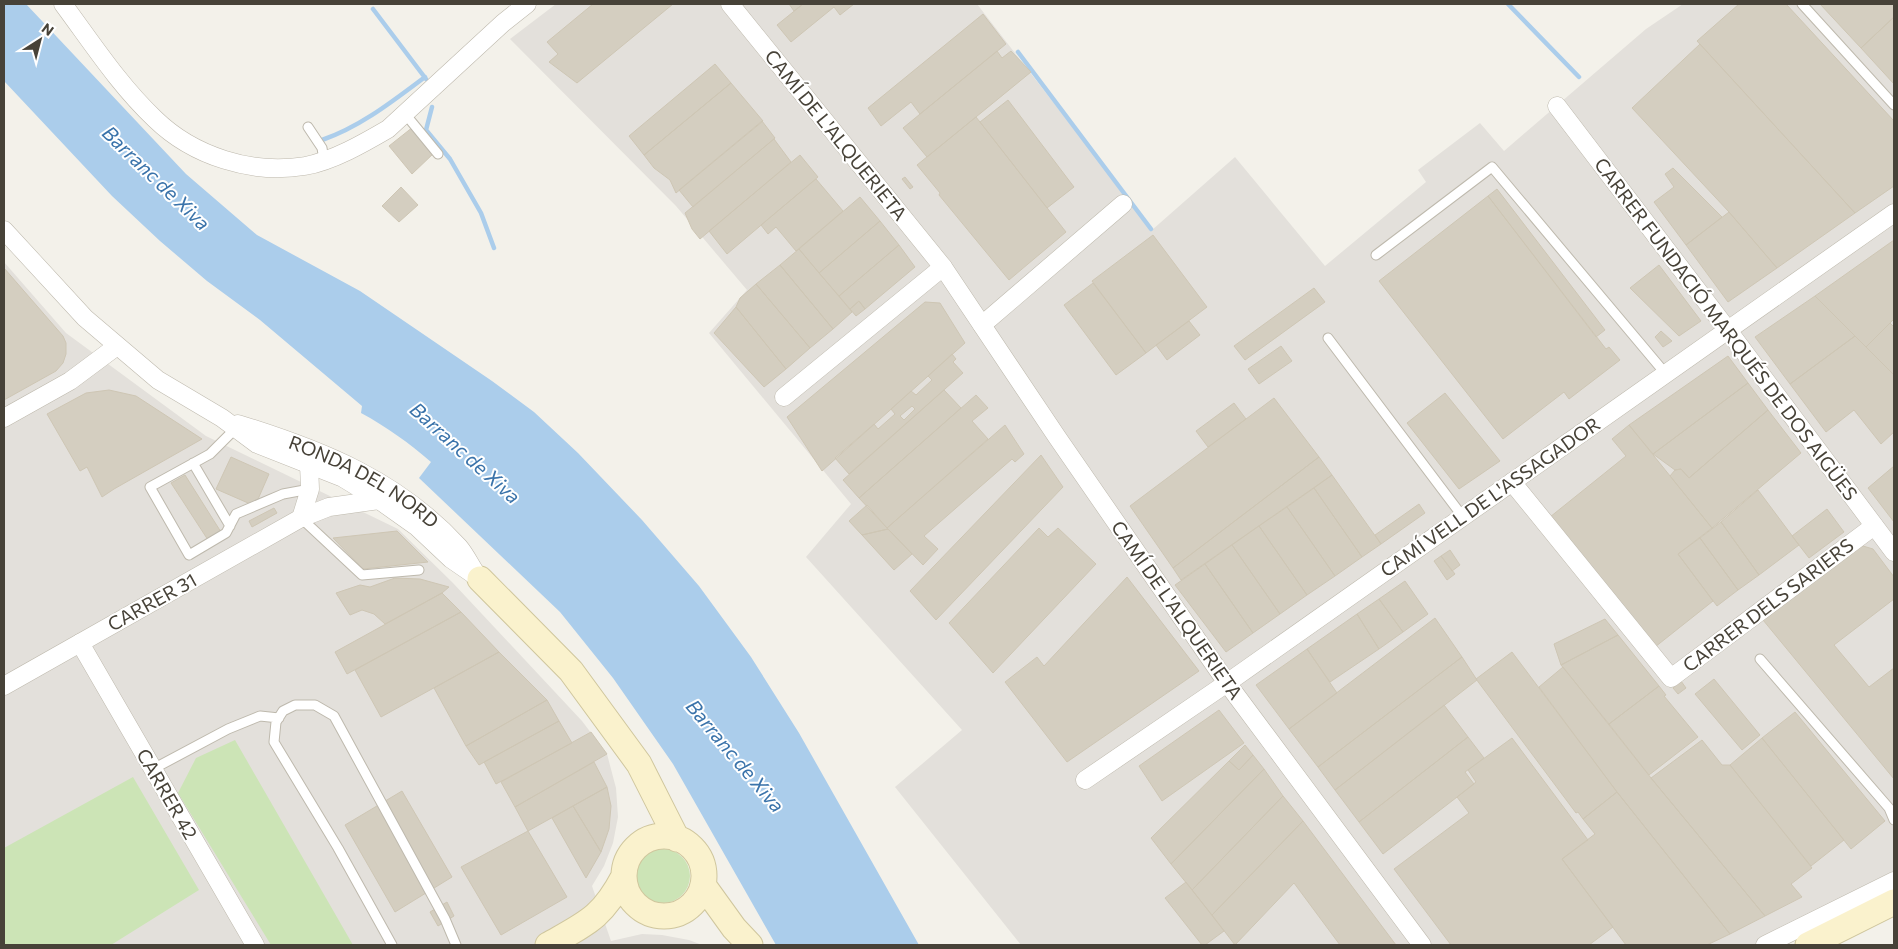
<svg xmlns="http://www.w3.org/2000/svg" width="1898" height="949" viewBox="0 0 1898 949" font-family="Commissioner,sans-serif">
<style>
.industrial{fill:#e3e0db}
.green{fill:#cce4b6}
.water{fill:#abcdeb}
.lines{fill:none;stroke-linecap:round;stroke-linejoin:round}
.stream{stroke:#abcdeb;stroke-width:4.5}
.building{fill:#d4cec0;stroke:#cec6b4;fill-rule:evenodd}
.lane-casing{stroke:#beb9ad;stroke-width:11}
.street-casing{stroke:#beb9ad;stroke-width:19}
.secondary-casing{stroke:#cfc69d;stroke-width:27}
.lane{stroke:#fff;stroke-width:9}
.street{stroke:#fff;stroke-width:18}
.secondary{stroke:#faf2cd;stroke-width:25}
.labels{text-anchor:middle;stroke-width:4;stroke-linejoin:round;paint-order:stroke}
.street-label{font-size:19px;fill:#474238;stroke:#fff}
.water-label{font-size:20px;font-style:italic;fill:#3a73aa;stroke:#fff}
</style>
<rect width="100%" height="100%" fill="#f3f1ea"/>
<path class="industrial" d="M556,4H977L1152,230L1235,157L1325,266L1426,182L1418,170L1480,123L1504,151L1646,29L1683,4H1894V892L1787,945H1021L895,787L962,730L806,557L851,504L709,333L747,290L676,206L510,39Z
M4,262L66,333L206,436L398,529L453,583L582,721L607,754L616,788L618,817L613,843L604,866L592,886L611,941L642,934L662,935L689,940L702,945H4Z"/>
<path class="green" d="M235,740L353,945H271L178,793L196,758Z
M133,777L199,890L111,945H4V848Z
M636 876a27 27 0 1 1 54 0a27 27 0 1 1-54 0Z"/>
<path class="water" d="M4,4H26L186,174L257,235L360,291L492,381L534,412L578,453L642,520L699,586L751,657L799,733L919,945H776L673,764L613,678L560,612L419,478L431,462C409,443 387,427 361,413L362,406L260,320L207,281L160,241L112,196L4,81Z"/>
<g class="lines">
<path class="stream" d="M1508,4L1579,77
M373,9L426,79
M1018,52L1151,229
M432,107L426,130L450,159L481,213L494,248
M322,140C360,127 393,101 425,77"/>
</g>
<path class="building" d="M593,4H673L577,83L549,62L558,54L547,42Z
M789,4H803L794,11Z
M803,4H854L840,15L834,7L791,42L777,25Z
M1739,4H1786L1894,121V186L1855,213L1697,41Z
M1820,4H1894V17L1861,48Z
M983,14L1006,44L920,114L911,102L881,126L868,108Z
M1894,17V84L1861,48Z
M1700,44L1855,213L1777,268L1729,212L1632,108Z
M997,51L1002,58L1011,51L1031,72L927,157L903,128Z
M715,64L731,83L644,155L629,136Z
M731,83L763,121L676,193L670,180L654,168L644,155Z
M1008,100L1074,187L1047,208L980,122Z
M976,117L1066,232L1009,280L939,195L940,193L917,165Z
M762,121L775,138L693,207L679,190Z
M413,127L434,153L412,174L389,146Z
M774,139L791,162L700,239L692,229L685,213Z
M800,155L818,177L727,254L709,231Z
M1673,168L1722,217L1686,245L1654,202L1674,187L1665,174Z
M905,177L913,187L910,189L902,179Z
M816,179L843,211L796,251L776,227L768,234L761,225Z
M401,187L418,205L399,222L382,206Z
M1497,189L1605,330L1596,337L1488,196Z
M1488,196L1606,349L1609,347L1620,360L1569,399L1564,392L1503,439L1379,281Z
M860,197L880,221L819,273L799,249Z
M1729,212L1777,268L1728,302L1686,245Z
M880,221L899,245L839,296L819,273Z
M1153,235L1207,307L1146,353L1092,281Z
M1894,240V319L1866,347L1815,296Z
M899,245L915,267L865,309L859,301L850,309L839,296Z
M799,249L852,312L833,329L780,265Z
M780,265L833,329L810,348L756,284Z
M1659,265L1701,321L1679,336L1630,288Z
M4,268L63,336L66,343V354L63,363L56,371L4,400Z
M1093,283L1146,353L1116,375L1064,305Z
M756,284L810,348L786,369L736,307L740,298Z
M1314,288L1325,302L1245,360L1234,346Z
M1815,296L1855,336L1790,384L1755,337Z
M859,301L865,309L856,316L850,309Z
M925,302L940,303L965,343L822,471L787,417Z
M736,307L786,369L764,387L714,333Z
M1189,321L1200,335L1167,360L1156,345Z
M1890,323L1894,327V375L1866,347Z
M1661,331L1672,341L1663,347L1655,337Z
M1855,336L1894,375V432L1881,444L1854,410L1826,432L1790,384Z
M1281,346L1292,361L1259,384L1248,369Z
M952,354L956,359L953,362L963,373L849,474L835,458L874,424L878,429L895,414L891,409L911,391L916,395L932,380L928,376ZM912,406L915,409L904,420L900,416Z
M1728,356L1748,383L1653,454L1629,425Z
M1748,383L1768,410L1689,478L1681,469L1675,470L1653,454Z
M109,390L136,396L202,439L114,489L102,497L87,467L80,471L47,414L86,393Z
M944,390L961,408L859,498L843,480Z
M1445,393L1500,461L1459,489L1407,423Z
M976,395L988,408L972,421L988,439L887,528L859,498Z
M1274,398L1319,457L1173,568L1130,506Z
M1234,403L1246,419L1208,447L1196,431Z
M1768,410L1801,453L1712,528L1670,476L1675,470L1681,469L1689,478Z
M1005,425L1024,454L1015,462L1012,459L924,536L938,549L923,565L887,528Z
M1629,425L1712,528L1678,554L1713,601L1655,647L1550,517L1626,456L1612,439Z
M1041,455L1063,487L936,620L910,591Z
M231,457L269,474L255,506L216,489Z
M1319,457L1332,475L1181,580L1173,568Z
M1894,466V522L1868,488Z
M185,475L221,532L208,540L171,483Z
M1332,475L1381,544L1362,557L1314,488Z
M1314,488L1362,557L1335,576L1287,507Z
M1758,490L1799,545L1759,575L1721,522Z
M1419,504L1425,513L1381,544L1375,535Z
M867,505L887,528L888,529L862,535L849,521Z
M1287,507L1335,576L1307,595L1259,526Z
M274,508L277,513L252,527L249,521Z
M1827,509L1844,532L1809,558L1792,536Z
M1721,522L1759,575L1738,590L1700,538Z
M1259,526L1307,595L1280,614L1232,545Z
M1039,528L1048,537L1058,528L1096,564L993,673L949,623Z
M888,529L912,554L894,570L862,535Z
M397,531L428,562L363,569L333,538Z
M1700,538L1738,590L1717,606L1678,554Z
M1232,545L1280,614L1253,633L1205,564Z
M1863,546L1873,549L1894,577V599L1834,645L1869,687L1894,668V779L1763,620L1859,548Z
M1450,550L1460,565L1452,571L1441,556Z
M1441,556L1455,574L1447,580L1434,561Z
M1205,564L1253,633L1226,652L1175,585Z
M1127,577L1199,671L1067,762L1005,682L1037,657L1044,666Z
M395,578L420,579L449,587L442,593L385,624L374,614L362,610L350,615L336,593L360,585L370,587Z
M1405,581L1428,614L1403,632L1379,599Z
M442,593L461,612L347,674L335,652Z
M1379,599L1403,632L1379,649L1357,614Z
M461,612L499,652L381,717L355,670Z
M1357,614L1379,649L1330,682L1307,649Z
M1435,618L1462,657L1318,767L1289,729Z
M1605,619L1618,635L1561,665L1554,644Z
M1618,635L1659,686L1609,724L1561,665Z
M1307,649L1337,693L1289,729L1256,685Z
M499,652L547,700L466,746L434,688Z
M1512,652L1617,792L1583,819L1578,812L1576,813L1476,679Z
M1462,657L1477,680L1335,790L1318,767Z
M1563,667L1651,778L1765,916L1730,934L1617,792L1539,687Z
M1714,679L1760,735L1742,750L1695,694Z
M1681,681L1686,688L1678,694L1673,688Z
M1659,686L1666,695L1664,696L1698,737L1649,775L1609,724Z
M547,700L559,721L479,765L466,746Z
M1444,705L1468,737L1359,822L1335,790Z
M1219,710L1244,743L1162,801L1139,766Z
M1795,712L1885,821L1851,849L1762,738Z
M559,721L572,743L496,784L484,762Z
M591,732L607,754L515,807L501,782Z
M1468,737L1484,758L1465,772L1474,784L1383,854L1359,822Z
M1512,738L1588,840L1562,859L1613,927L1589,945H1451L1394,869L1469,813L1457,797L1476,782L1468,770Z
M1762,738L1844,840L1811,866L1730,765Z
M1702,740L1722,765H1730L1812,868L1791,884L1802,897L1765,916L1651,778Z
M1245,745L1253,755L1239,770L1229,761Z
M1253,755L1264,769L1171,864L1151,838L1229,761L1239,770Z
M594,762L607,787L528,831L515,807Z
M1264,769L1283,796L1192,890L1171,864Z
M607,787L611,806L609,829L601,852L573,806Z
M402,791L452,877L395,912L345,825Z
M1617,792L1715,915L1730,934L1707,945H1626L1562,859L1595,834L1583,819Z
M1283,796L1303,821L1212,915L1192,890Z
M573,806L601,852L586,878L552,818Z
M1303,821L1396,945H1340L1294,883L1235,945L1212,915Z
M528,831L567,897L501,935L461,867Z
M1186,882L1224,931L1205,945H1202L1165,898Z
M447,902L454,916L438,926L430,912Z"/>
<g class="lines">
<defs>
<path id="lane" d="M1802,4L1894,105
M406,115L438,154
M308,127L322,148L324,160
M1376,255L1492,167L1665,373
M1328,338L1463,517
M235,429L210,454L150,487L189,555L226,533L236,514L283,494L310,489
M193,463L230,526
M301,518L362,575L419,570
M1760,659L1889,808L1894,820
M153,769L228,729L260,716L279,718
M392,945L338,848L274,742L276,722L283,711L295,705H315L334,716L445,919L456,945"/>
<g id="street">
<path d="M63,4C92,43 119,85 155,119C193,156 252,175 305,166C333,161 364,143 388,129L503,23L527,4"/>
<path d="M730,4L943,267L1057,437L1227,683L1422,945"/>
<path d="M1557,106L1727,329L1894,552"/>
<path d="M4,230L85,318L158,380L222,418L257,444L343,478L379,500L417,527L451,559L480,579"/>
<path d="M982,325L1123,204"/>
<path d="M784,397L943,267"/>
<path d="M4,418L70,381L117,346"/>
<path id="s1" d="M238,424C322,450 398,480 459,547C465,554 470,564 475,572"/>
<path d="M1512,482L1671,678L1874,526"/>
<path d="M301,518L310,489L309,464"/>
<path d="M80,643L255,945"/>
<path d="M4,686L301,518L329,507L379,500"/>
<path d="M1085,780L1227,683L1894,213"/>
<path d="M1765,945L1894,881"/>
</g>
<path id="secondary" d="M480,579L571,671L639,764L677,839
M624 876a40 40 0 1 1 80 0a40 40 0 1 1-80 0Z
M703,885L734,928L750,945
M548,945C587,923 602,918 624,876
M1808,945L1894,902"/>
</defs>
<use href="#lane" class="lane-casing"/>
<use href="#street" class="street-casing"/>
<use href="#secondary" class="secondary-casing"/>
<use href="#lane" class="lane"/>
<use href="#street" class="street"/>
<use href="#secondary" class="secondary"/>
</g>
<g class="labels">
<g class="street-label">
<text transform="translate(836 135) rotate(51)" y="7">CAMÍ DE L'ALQUERIETA</text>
<text transform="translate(1726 329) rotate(53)" y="7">CARRER FUNDACIÓ MARQUÉS DE DOS AIGÜES</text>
<text dy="7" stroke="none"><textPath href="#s1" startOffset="139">RONDA DEL NORD</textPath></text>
<text transform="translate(1490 497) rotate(-35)" y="7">CAMÍ VELL DE L'ASSAGADOR</text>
<text transform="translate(152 602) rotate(-29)" y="7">CARRER 31</text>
<text transform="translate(1768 605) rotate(-37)" y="7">CARRER DELS SARIERS</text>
<text transform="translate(1177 610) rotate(55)" y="7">CAMÍ DE L'ALQUERIETA</text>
<text transform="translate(167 794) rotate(60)" y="7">CARRER 42</text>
</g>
<g class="water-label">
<text transform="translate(156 178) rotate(44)" y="7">Barranc de Xiva</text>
<text transform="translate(465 453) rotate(42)" y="7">Barranc de Xiva</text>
<text transform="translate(735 756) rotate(50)" y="7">Barranc de Xiva</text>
</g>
</g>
<rect width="1898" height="949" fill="none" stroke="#474238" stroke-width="10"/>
<g transform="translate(40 40) rotate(36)" stroke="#ffffff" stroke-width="4" paint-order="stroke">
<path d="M0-4L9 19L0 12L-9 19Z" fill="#474238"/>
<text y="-8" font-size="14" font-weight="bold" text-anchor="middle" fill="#474238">N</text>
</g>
</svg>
